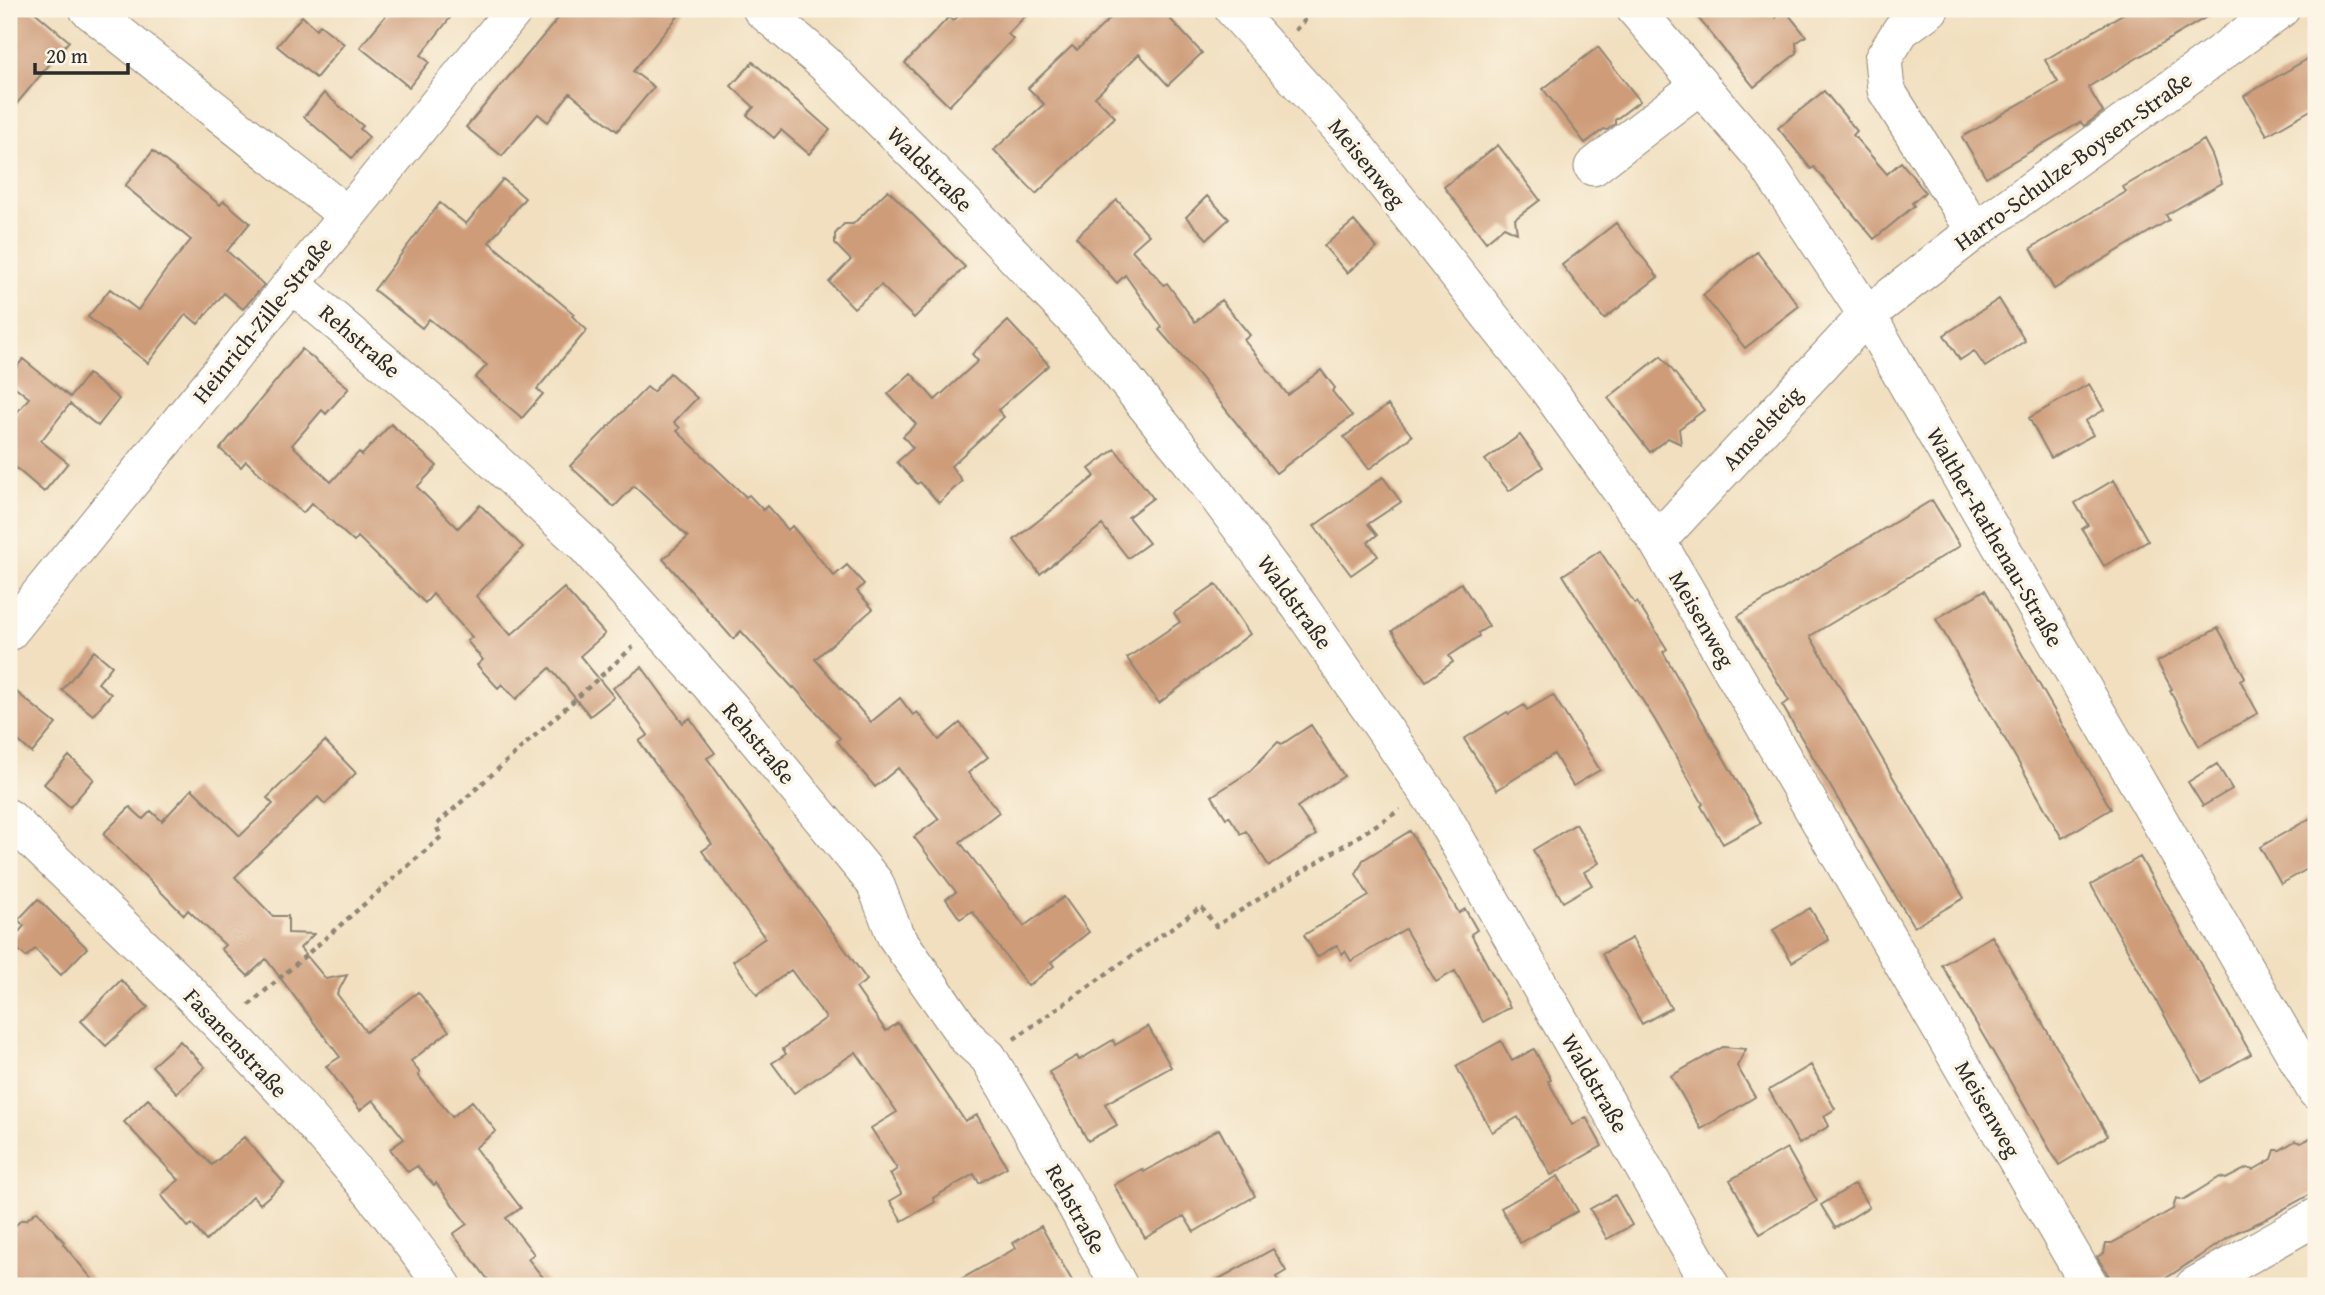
<svg xmlns="http://www.w3.org/2000/svg" width="2325" height="1295" viewBox="0 0 2325 1295" font-family="'Gentium Book Plus',serif">
<style>
.building{fill:#ce9c79}
.lines{fill:none;stroke-linecap:round;stroke-linejoin:round}
.minor-casing{stroke:#8e8575;stroke-width:39}
.path{stroke:#8e8575;stroke-width:4.5;stroke-dasharray:5 5;stroke-linecap:butt}
.minor{stroke:#fff;stroke-width:37}
.labels{text-anchor:middle;stroke-width:7;stroke-linejoin:round;paint-order:stroke}
.street-label{font-size:23px;fill:#2b2b2b;stroke:#fcf5e5}
</style>
<rect width="100%" height="100%" fill="#fcf5e5"/>
<filter id="ink" filterUnits="userSpaceOnUse"><feTurbulence type="fractalNoise" baseFrequency=".0143" numOctaves="2"/><feDisplacementMap in="SourceGraphic" scale="14" xChannelSelector="R" yChannelSelector="G"/><feConvolveMatrix kernelMatrix="1 2 1 2 8 2 1 2 1" color-interpolation-filters="sRGB"/></filter>
<filter id="wash" filterUnits="userSpaceOnUse"><feTurbulence type="fractalNoise" baseFrequency=".00686" numOctaves="4" result="noise"/><feDisplacementMap in="SourceGraphic" scale="28" xChannelSelector="R" yChannelSelector="G"/><feGaussianBlur stdDeviation="1.57" result="paint"/><feColorMatrix in="noise" values="0 0 0 0 0 0 0 0 0 0 0 0 0 0 0 0 0 1.4 0 .05"/><feComposite in="paint" operator="in"/></filter>
<g filter="url(#wash)">
<rect width="100%" height="100%" fill="#f1dfbf"/>
<g id="blocks">
<path class="building" d="M9,9H31L69,41L9,113Z
M391,9H457L421,55L429,62L409,87L360,47Z
M566,9H684L633,71L654,87L617,131L570,93L548,122L538,114L502,156L466,127Z
M966,9H1032L1008,34L1013,39L949,106L905,63L949,17L953,21Z
M1120,9H1161L1202,53L1168,85L1139,54L1095,97L1115,117L1036,194L994,150L1044,104L1028,88L1072,46L1077,50Z
M1691,9H1769L1776,18L1785,10L1806,36L1796,43L1797,53L1754,87Z
M2131,9H2220L2088,87L2103,112L2084,126L2081,122L1986,177L1962,137L2058,82L2045,60Z
M302,16L316,29L320,25L344,44L316,78L277,46Z
M1598,47L1640,101L1615,120V124L1607,130L1604,129L1585,143L1543,89Z
M2316,54V107L2267,135L2244,96Z
M753,62L830,130L809,154L781,130L774,138L747,115L754,107L731,86Z
M1824,91L1857,131L1853,135L1887,174L1901,162L1925,192L1912,203L1914,206L1874,239L1814,167L1811,169L1778,128Z
M324,93L363,126L360,129L369,137L352,158L304,117Z
M2204,140L2212,155L2222,183L2166,215L2169,220L2054,289L2031,248L2126,192L2123,187Z
M1498,145L1540,200L1515,219L1517,233L1504,227L1486,242L1444,187Z
M153,151L220,205L224,201L250,223L227,251L264,285L243,309L224,293L198,324L186,314L148,363L88,317L110,289L138,310L166,270L191,240L125,186Z
M503,179L525,198L489,242L574,314L572,316L587,330L537,389L543,394L522,418L475,378L487,365L429,319L422,328L374,290L440,203L466,224Z
M888,190L965,267L914,318L881,285L854,308L829,282L851,260L835,244V234L844,224H853Z
M1207,196L1229,219L1207,239L1186,217Z
M1117,200L1149,235L1132,250L1164,285L1167,283L1195,322L1221,300L1250,335L1244,340L1288,395L1321,370L1335,388L1332,391L1352,416L1276,473L1200,377L1159,330L1162,327L1125,275L1117,283L1076,237Z
M1354,221L1377,248L1347,273L1324,246Z
M1616,223L1658,277L1604,319L1562,265Z
M1757,252L1799,306L1745,348L1703,295Z
M1999,299L2025,341L1985,367L1974,351L1960,360L1944,335Z
M1008,321L1049,365L998,410L1004,417L951,466L962,481L939,503L920,482L917,484L897,462L913,448L903,436L916,424L888,394L911,373L935,400L978,361L972,354Z
M302,349L349,388L326,414L322,410L292,445L331,482L359,452L362,455L391,424L437,466L417,487L458,528L480,505L523,547L476,596L511,635L564,588L605,634L580,656L614,697L590,716L550,668L516,699L502,684L498,688L477,665L483,660L467,641L472,637L433,594L425,603L358,537L354,542L312,503L303,513L246,461L241,467L220,449Z
M1661,356L1704,410L1679,429L1681,444L1668,438L1650,452L1608,398Z
M23,359L70,397L88,374L119,399L98,426L70,404L41,441L68,463L44,492L9,462V422L29,398L9,382V377Z
M670,373L697,398L674,422L680,428L677,431L746,497L749,495L763,510L767,506L788,530L792,526L834,576L847,565L864,584L857,591L873,609L815,659L871,722L900,698L913,715L917,712L939,740L960,723L988,757L968,773L999,812L960,842L1024,926L1064,897L1089,932L1051,962L1054,966L1028,986L972,911L960,919L946,899L956,892L914,837L939,819L898,768L875,787L837,741L840,738L794,687L793,688L741,631L733,639L663,559L688,537L634,486L614,507L570,466L647,387L653,392Z
M2089,384L2104,410L2085,421L2093,435L2051,458L2029,418Z
M1388,405L1412,436L1369,469L1344,437Z
M1520,435L1543,467L1509,491L1485,460Z
M1115,449L1153,498L1128,517L1149,543L1128,558L1102,525L1040,574L1014,540L1095,476L1089,469Z
M1383,477L1401,502L1368,524L1377,535L1368,542L1378,556L1351,575L1314,526Z
M2114,480L2148,541L2104,566L2082,529L2088,525L2075,503Z
M1932,500L1960,546L1810,636L1964,898L1914,927L1782,705L1789,701L1738,616Z
M1600,551L1635,604L1637,602L1667,649L1663,652L1761,823L1723,844L1701,806L1703,804L1655,720L1563,575Z
M1461,583L1489,626L1478,633L1479,636L1449,656L1453,662L1426,681L1392,631Z
M1216,584L1250,634L1159,703L1127,658L1180,622L1174,613Z
M1985,590L2111,809L2062,838L1936,619Z
M2218,628L2245,677L2240,680L2258,713L2199,746L2170,691L2172,689L2157,662Z
M94,651L112,666L98,683L111,694L93,715L62,690Z
M642,667L683,723L690,718L703,737L715,753L707,758L867,980L856,988L886,1031L898,1023L965,1121L977,1115L1007,1167L979,1183L974,1174L933,1198L935,1202L902,1221L890,1201L902,1194L890,1174L897,1169L871,1128L897,1112L856,1052L794,1093L772,1063L786,1054L783,1049L826,1018L791,970L757,995L733,961L765,938L702,851L712,844L639,741L648,735L613,688Z
M9,686L56,724L32,753L9,733Z
M1553,695L1600,770L1573,786L1554,754L1497,790L1464,739L1507,712L1509,714L1524,705L1527,710Z
M1311,725L1344,776L1297,807L1316,835L1269,866L1246,831L1241,834L1229,816L1226,818L1212,796L1249,772L1278,742L1282,744Z
M325,741L356,773L325,804L318,797L235,877L273,916H288V933L314,934L300,948L326,979L347,975L337,994L366,1032L418,992L449,1031L411,1061L420,1073L418,1075L452,1117L472,1101L496,1131L475,1148L521,1208L506,1218L534,1254L528,1259L550,1286H493L453,1234L467,1224L436,1183L434,1185L417,1166L408,1172L390,1149L404,1139L373,1100L360,1110L326,1066L340,1057L266,959L248,976L221,949L225,945L188,910L184,915L103,834L130,807L143,819L151,811L162,821L192,789L240,836L273,804L267,798Z
M69,756L94,779L70,807L44,784Z
M2217,764L2232,789L2203,806L2188,782Z
M2316,815V864L2281,884L2260,847Z
M1576,824L1599,863L1584,872L1592,885L1563,902L1533,850Z
M1410,831L1459,913L1465,909L1477,930L1471,934L1510,1007L1483,1022L1455,971L1436,982L1405,929L1351,961L1345,951L1342,954L1337,945L1317,957L1304,935L1369,896L1356,874L1363,860Z
M2140,857L2251,1054L2202,1082L2091,885Z
M38,899L87,948L61,975L35,949L26,957L10,942L24,926L18,920Z
M1810,908L1829,940L1792,962L1773,930Z
M1992,936L2108,1136L2059,1165L1942,965Z
M1632,938L1671,1008L1642,1024L1602,954Z
M121,980L148,1007L106,1046L81,1021Z
M1148,1026L1171,1067L1105,1104L1117,1125L1088,1141L1049,1072L1077,1056L1079,1060L1113,1040L1115,1045Z
M180,1041L205,1067L177,1093L152,1066Z
M1501,1041L1512,1061L1534,1049L1551,1080L1548,1081L1572,1125L1586,1117L1602,1146L1551,1175L1518,1117L1492,1132L1456,1066Z
M1723,1047L1746,1049L1737,1066L1755,1097L1701,1129L1671,1076Z
M1811,1065L1835,1109L1824,1116L1829,1126L1799,1144L1769,1090Z
M148,1099L212,1165L244,1137L284,1183L260,1204L253,1196L206,1241L192,1224L188,1227L161,1195L179,1180L124,1122Z
M1219,1129L1255,1196L1194,1232L1184,1216L1145,1238L1114,1185L1142,1169L1144,1172Z
M2316,1135V1191L2262,1221L2237,1232L2154,1286L2111,1285L2108,1275L2097,1257L2104,1253L2106,1243H2112L2173,1209L2176,1198L2183,1200L2220,1177L2226,1179L2247,1168L2253,1170L2272,1159L2275,1150H2280L2295,1141L2301,1143Z
M1787,1148L1817,1201L1760,1234L1730,1180Z
M1558,1176L1578,1211L1520,1243L1501,1208Z
M1855,1184L1869,1207L1835,1228L1821,1205Z
M1615,1195L1632,1225L1607,1239L1590,1209Z
M37,1211L64,1242L63,1244L98,1286H9V1232L21,1220H26Z
M1041,1226L1075,1286H949L1016,1248L1013,1243Z
M1273,1249L1286,1271L1276,1277L1281,1286H1206Z"/>
</g>
</g>
<g filter="url(#ink)">
<use href="#blocks" fill-opacity="0" stroke="#8e8575" stroke-width="2"/>
<g class="lines">
<defs>
<path id="minor" d="M88,9L347,215
M761,9L824,63L962,201L1086,331L1197,469L1300,607L1439,809L1711,1286
M1233,9L1350,139L1547,388L1657,541L2090,1286
M1635,9L1762,157L1867,315L2316,1091
M1930,9L1901,30L1883,59L1886,90L1975,231
M1593,167L1700,85
M292,284L428,400L583,543L729,706L875,883L895,935L966,1037L988,1057L1076,1206L1119,1286
M1657,541L1867,315L1975,231L2281,9
M9,632L515,9
M9,818C162,965 320,1111 443,1286
M2194,1286L2316,1217"/>
</defs>
<use href="#minor" class="minor-casing"/>
<path class="path" d="M1295,30L1317,9
M249,1005L441,837L436,825L633,647
M1014,1039L1201,907L1216,926L1400,810"/>
<use href="#minor" class="minor"/>
</g>
</g>
<g class="labels">
<g class="street-label">
<text transform="translate(2073 161) rotate(-36)" y="8">Harro-Schulze-Boysen-Straße</text>
<text transform="translate(1367 163) rotate(51)" y="8">Meisenweg</text>
<text transform="translate(930 169) rotate(45)" y="8">Waldstraße</text>
<text transform="translate(262 320) rotate(-51)" y="8">Heinrich-Zille-Straße</text>
<text transform="translate(360 341) rotate(41)" y="8">Rehstraße</text>
<text transform="translate(1762 428) rotate(-47)" y="8">Amselsteig</text>
<text transform="translate(1995 537) rotate(60)" y="8">Walther-Rathenau-Straße</text>
<text transform="translate(1295 602) rotate(54)" y="8">Waldstraße</text>
<text transform="translate(1702 619) rotate(60)" y="8">Meisenweg</text>
<text transform="translate(759 743) rotate(50)" y="8">Rehstraße</text>
<text transform="translate(236 1043) rotate(47)" y="8">Fasanenstraße</text>
<text transform="translate(1595 1083) rotate(60)" y="8">Waldstraße</text>
<text transform="translate(1988 1109) rotate(60)" y="8">Meisenweg</text>
<text transform="translate(1076 1209) rotate(61)" y="8">Rehstraße</text>
</g>
</g>
<rect width="2325" height="1295" fill="none" stroke="#fcf5e5" stroke-width="35"/>
<path d="M35 63v10h93v-10" fill="none" stroke="#2b2b2b" stroke-width="3.5"/>
<text x="46" y="63" font-size="21" fill="#2b2b2b" stroke="#fcf5e5" stroke-width="5" paint-order="stroke">20 m</text>
</svg>
